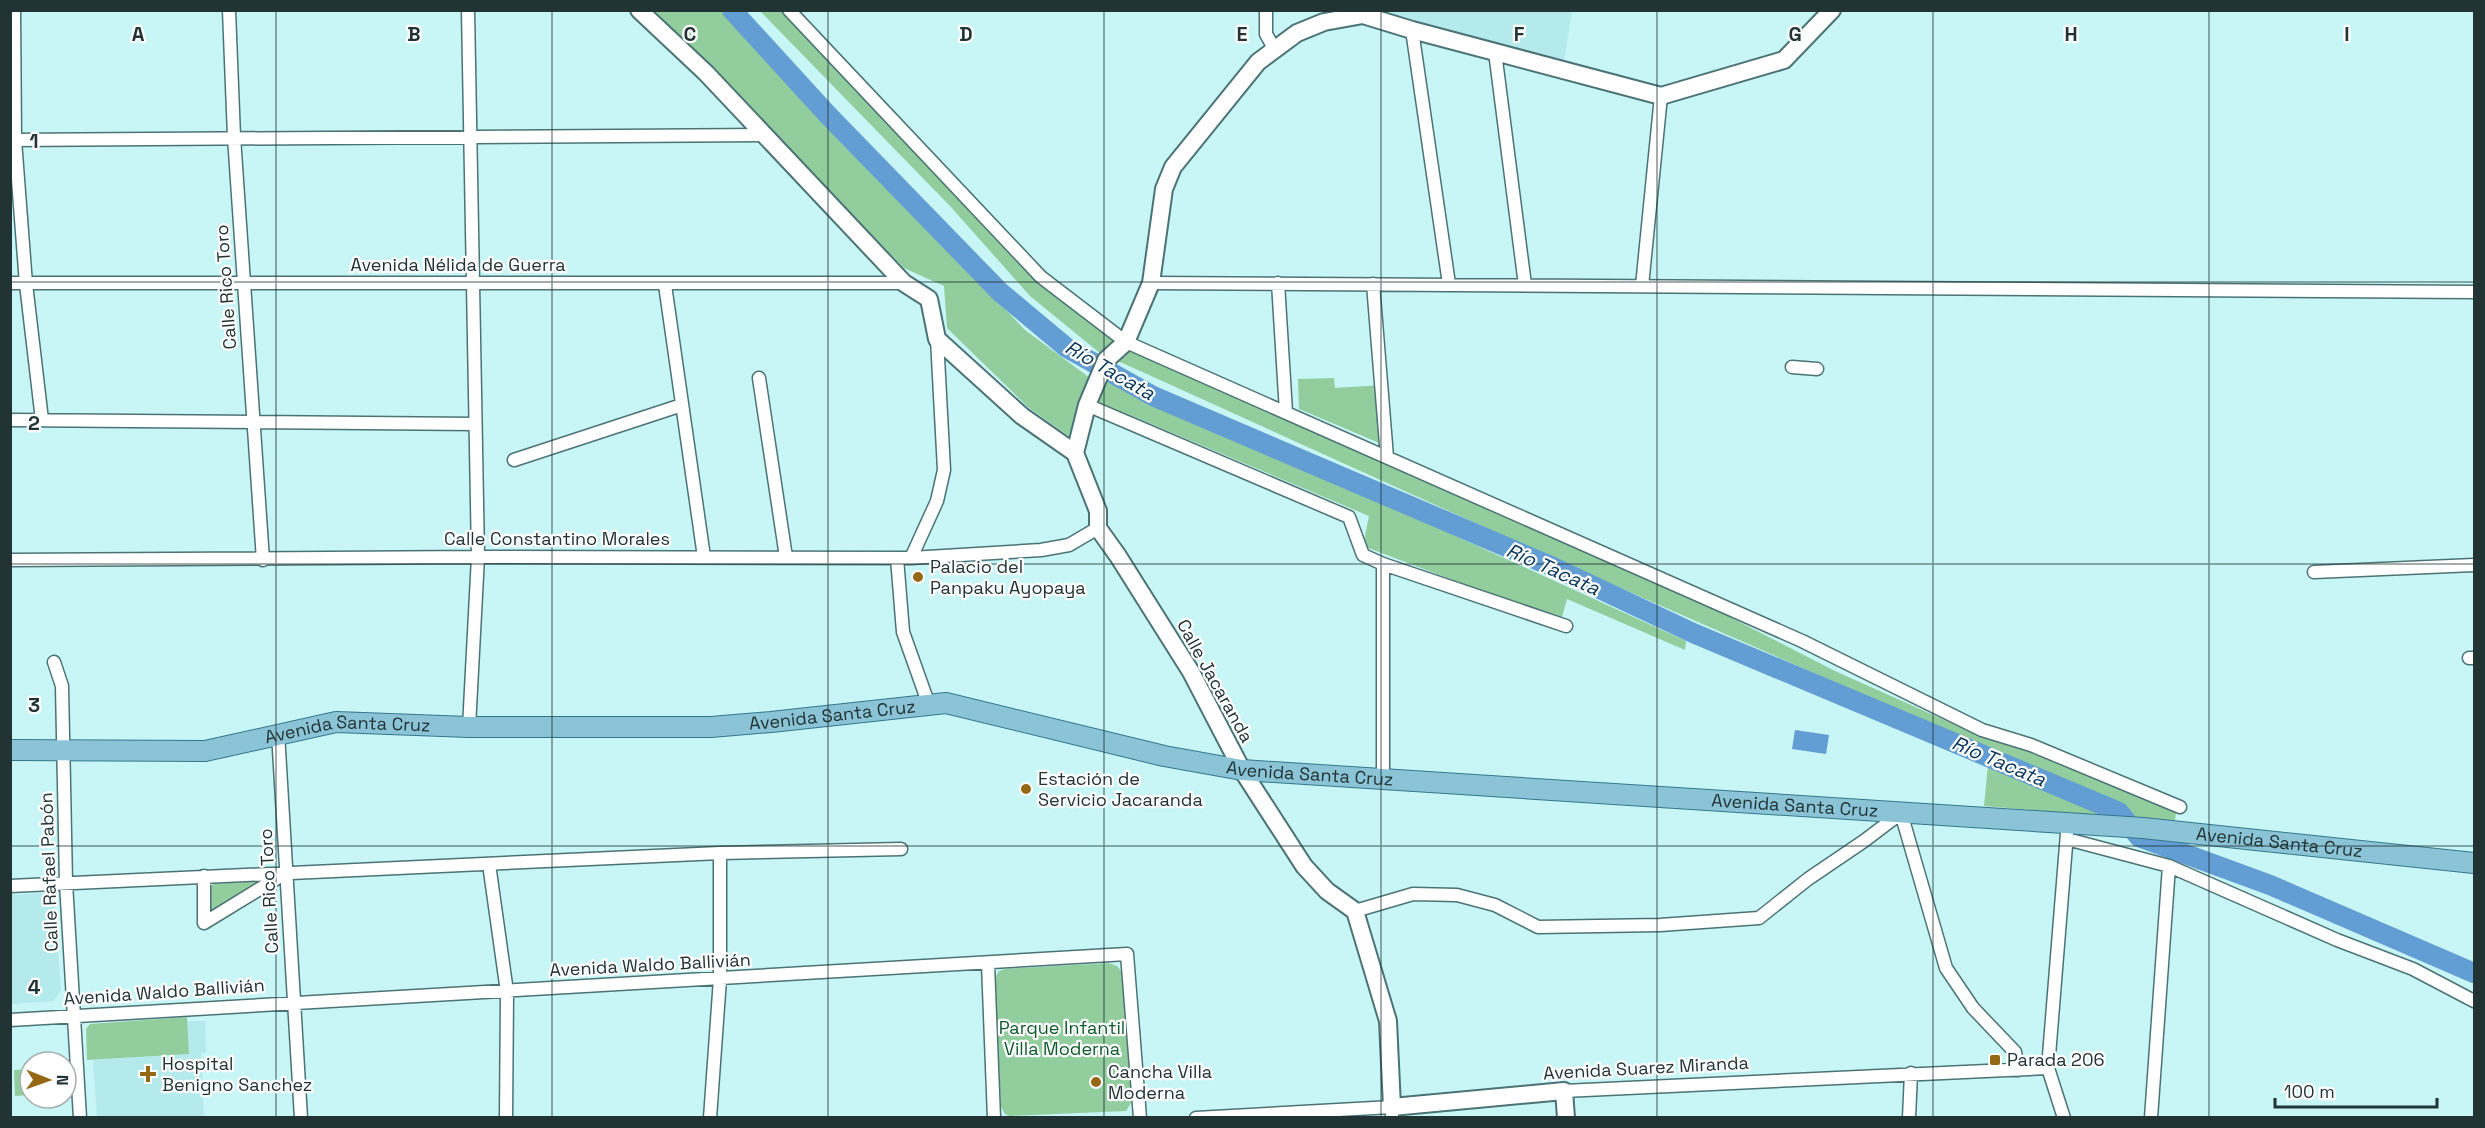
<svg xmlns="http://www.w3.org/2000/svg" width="2485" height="1128" viewBox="0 0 2485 1128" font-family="'Space Grotesk',sans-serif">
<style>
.built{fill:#b5eaed}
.green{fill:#92cd9e}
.water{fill:#629dd4}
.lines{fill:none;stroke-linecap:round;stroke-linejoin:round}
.river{stroke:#629dd4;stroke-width:20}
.street-casing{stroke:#4b7375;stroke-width:15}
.secondary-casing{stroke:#4b7375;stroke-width:20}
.primary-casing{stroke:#34778c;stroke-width:22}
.street{stroke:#fff;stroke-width:12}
.secondary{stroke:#fff;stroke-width:16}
.primary{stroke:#8cc4d7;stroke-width:20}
.grid{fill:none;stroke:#213333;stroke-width:1.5;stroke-opacity:0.55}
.poi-dot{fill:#956815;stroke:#fff;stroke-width:2}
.labels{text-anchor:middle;stroke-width:4.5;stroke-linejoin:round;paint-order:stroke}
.street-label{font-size:18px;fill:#213333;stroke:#fff}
.poi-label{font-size:18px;fill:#213333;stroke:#fff;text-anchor:start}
.park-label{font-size:18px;fill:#0d5a2a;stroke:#fff}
.water-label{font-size:20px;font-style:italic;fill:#08355a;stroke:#fff}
.grid-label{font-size:20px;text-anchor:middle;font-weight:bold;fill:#213333;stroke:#fff;stroke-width:4.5;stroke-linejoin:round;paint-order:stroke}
</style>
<rect width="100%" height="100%" fill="#c8f5f6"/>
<path class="built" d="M1377,11H1572L1564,62L1525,53Z
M44,893L54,901L61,990L54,1001L11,1004V895Z
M187,1021H205L206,1053H201L204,1117H97L93,1060L189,1054Z"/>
<path class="green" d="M655,11H723L1025,330L1090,378L1069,436L1029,408L947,328L944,286L904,268Z
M760,11H785L1034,277L1116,340L1101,354L1030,296L950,206Z
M1131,348L1463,498L1714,609L1835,671L1978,735L2029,750L2176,810L2175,822L2128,818L2126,810L1559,561L1118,361Z
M1107,377L1204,427L1379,501L1686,641L1685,650L1567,599L1562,617L1458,582L1363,546L1369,516L1099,402Z
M1334,378L1335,388L1382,385L1384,445L1299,409L1298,379Z
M1988,765L2114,817L1984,806Z
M267,881L217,911L209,908V889L213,884Z
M1109,963L1117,966L1121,971L1133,1100L1126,1111L1009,1116L1005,1114L1001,1107L995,978L999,971L1005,969Z
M187,1017L189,1054L87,1060L86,1029L90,1024Z
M30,1069V1095L15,1096L14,1070Z"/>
<path class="water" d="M1795,730L1829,735L1826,754L1792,749Z"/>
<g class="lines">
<path class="river" d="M732,10L827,114L1000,292L1067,348L1153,396L1553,567L1693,633L2119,812L2139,837L2270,885L2474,973"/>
<defs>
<path id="street" d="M14,10L15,140L26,284L42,420
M229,10L234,137L263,560
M468,10L478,557L469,727
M789,10L1041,277L1126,342L1802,641L1982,730L2031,745L2180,807
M1266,10V34L1275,50
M1412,30L1449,284
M1495,52L1525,285
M10,140L764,135
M10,283H904
M1151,283L2474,292
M1278,283L1286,412
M1373,284L1387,457
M665,285L704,557
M1642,286L1661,96
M1792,367L1817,369
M759,378L786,557
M1087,405L1349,517L1363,555L1383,564L1566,626
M10,420L475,424
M514,460L682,405
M897,558L903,632L929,705
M911,558L937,501L944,470L937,339
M10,560L478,557L911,558L1041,550L1069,545L1098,528
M1383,564V780
M2314,572L2474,565
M2469,658H2474
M54,662L62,686L66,883L80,1118
M278,733L301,1118
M2067,839L2169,866L2337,940L2413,969L2474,1001
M489,864L507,992L506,1118
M10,886L720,853L901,849
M1355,911L1413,894L1457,895L1495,905L1538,927L1660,925L1759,918L1808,879L1864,841L1901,813L1946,968L1973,1008L2015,1052L2018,1070
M204,923L284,874
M204,923V876
M988,964L994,1118
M10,1020L1127,954L1140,1118
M1564,1091L2048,1068
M710,1118L720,979V853
M1196,1118L1392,1107V1118
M1909,1118L1911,1073
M2064,1118L2048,1068L2067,833
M2151,1118L2169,866"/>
<path id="secondary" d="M639,10L706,73L904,283L929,299L937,339L1022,416L1075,453L1098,511V528L1118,556L1191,672L1242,770L1304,866L1327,891L1355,911L1388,1021L1392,1107L1564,1091L1566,1118
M1075,453L1087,405L1106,360L1126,342L1151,283L1164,189L1173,167L1258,62L1297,33L1324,22L1363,15L1412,30L1661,96L1784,60L1832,10"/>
<g id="primary">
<path id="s1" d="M10,750L205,751L336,722L469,727H711L771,722L946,703L1164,756L1242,770L2143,828L2474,863"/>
</g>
</defs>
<use href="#street" class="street-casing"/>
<use href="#secondary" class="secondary-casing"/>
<use href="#primary" class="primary-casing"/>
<use href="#street" class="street"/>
<use href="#secondary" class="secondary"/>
<use href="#primary" class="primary"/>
</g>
<path class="grid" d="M276,10V1118M552,10V1118M828,10V1118M1104,10V1118M1381,10V1118M1657,10V1118M1933,10V1118M2209,10V1118M10,282H2474M10,564H2474M10,846H2474"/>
<g class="poi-dot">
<circle cx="918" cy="577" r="6"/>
<circle cx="1026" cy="789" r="6"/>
<rect x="1989" y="1054" width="12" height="12" rx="3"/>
<path d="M145 1065h6v6h6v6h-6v6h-6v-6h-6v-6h6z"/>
<circle cx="1096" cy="1082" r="6"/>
</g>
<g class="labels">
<g class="street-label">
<text x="458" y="271">Avenida Nélida de Guerra</text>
<text transform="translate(226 287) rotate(-94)" y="6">Calle Rico Toro</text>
<text x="557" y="545">Calle Constantino Morales</text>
<text transform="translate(1215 681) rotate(61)" y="6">Calle Jacaranda</text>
<text dy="6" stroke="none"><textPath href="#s1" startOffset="826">Avenida Santa Cruz</textPath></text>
<text dy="6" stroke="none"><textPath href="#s1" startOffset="340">Avenida Santa Cruz</textPath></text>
<text dy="6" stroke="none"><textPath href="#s1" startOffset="1312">Avenida Santa Cruz</textPath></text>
<text dy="6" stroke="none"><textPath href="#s1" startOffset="1798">Avenida Santa Cruz</textPath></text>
<text dy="6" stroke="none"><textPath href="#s1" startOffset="2284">Avenida Santa Cruz</textPath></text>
<text transform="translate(49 872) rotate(-92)" y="6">Calle Rafael Pabón</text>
<text transform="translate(269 891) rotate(-93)" y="6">Calle Rico Toro</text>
<text transform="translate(650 965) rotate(-3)" y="6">Avenida Waldo Ballivián</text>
<text transform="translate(164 992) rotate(-4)" y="6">Avenida Waldo Ballivián</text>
<text transform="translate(1646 1068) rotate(-3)" y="6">Avenida Suarez Miranda</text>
</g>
<g class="poi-label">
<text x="930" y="573">Palacio del<tspan x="930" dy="21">Panpaku Ayopaya</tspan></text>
<text x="1038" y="785">Estación de<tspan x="1038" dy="21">Servicio Jacaranda</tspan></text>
<text x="2007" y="1066">Parada 206</text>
<text x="162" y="1070">Hospital<tspan x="162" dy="21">Benigno Sanchez</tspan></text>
<text x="1108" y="1078">Cancha Villa<tspan x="1108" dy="21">Moderna</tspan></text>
</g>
<g class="park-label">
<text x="1062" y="1034">Parque Infantil<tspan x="1062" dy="21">Villa Moderna</tspan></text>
</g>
<g class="water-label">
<text transform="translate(1110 370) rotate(30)" y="7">Río Tacata</text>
<text transform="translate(1553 569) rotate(24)" y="7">Río Tacata</text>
<text transform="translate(1999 761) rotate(23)" y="7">Río Tacata</text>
</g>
</g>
<g class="grid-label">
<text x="138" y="41">A</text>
<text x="414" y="41">B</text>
<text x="690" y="41">C</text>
<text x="966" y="41">D</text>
<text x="1242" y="41">E</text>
<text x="1519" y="41">F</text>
<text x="1795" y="41">G</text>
<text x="2071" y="41">H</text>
<text x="2347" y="41">I</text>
<text x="34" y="148">1</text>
<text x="34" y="430">2</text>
<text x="34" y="712">3</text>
<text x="34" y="994">4</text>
</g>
<rect width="2485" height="1128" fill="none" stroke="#213333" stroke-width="24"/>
<g transform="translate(48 1080) rotate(91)"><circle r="28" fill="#ffffff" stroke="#a6adad" stroke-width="1.5"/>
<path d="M0-4.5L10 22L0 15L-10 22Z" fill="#956815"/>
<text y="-9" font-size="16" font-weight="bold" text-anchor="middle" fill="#213333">N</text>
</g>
<path d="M2275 1098v9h162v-9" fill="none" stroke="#213333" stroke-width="3"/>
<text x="2284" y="1098" font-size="18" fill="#213333" stroke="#ffffff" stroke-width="4.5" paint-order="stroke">100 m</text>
</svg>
